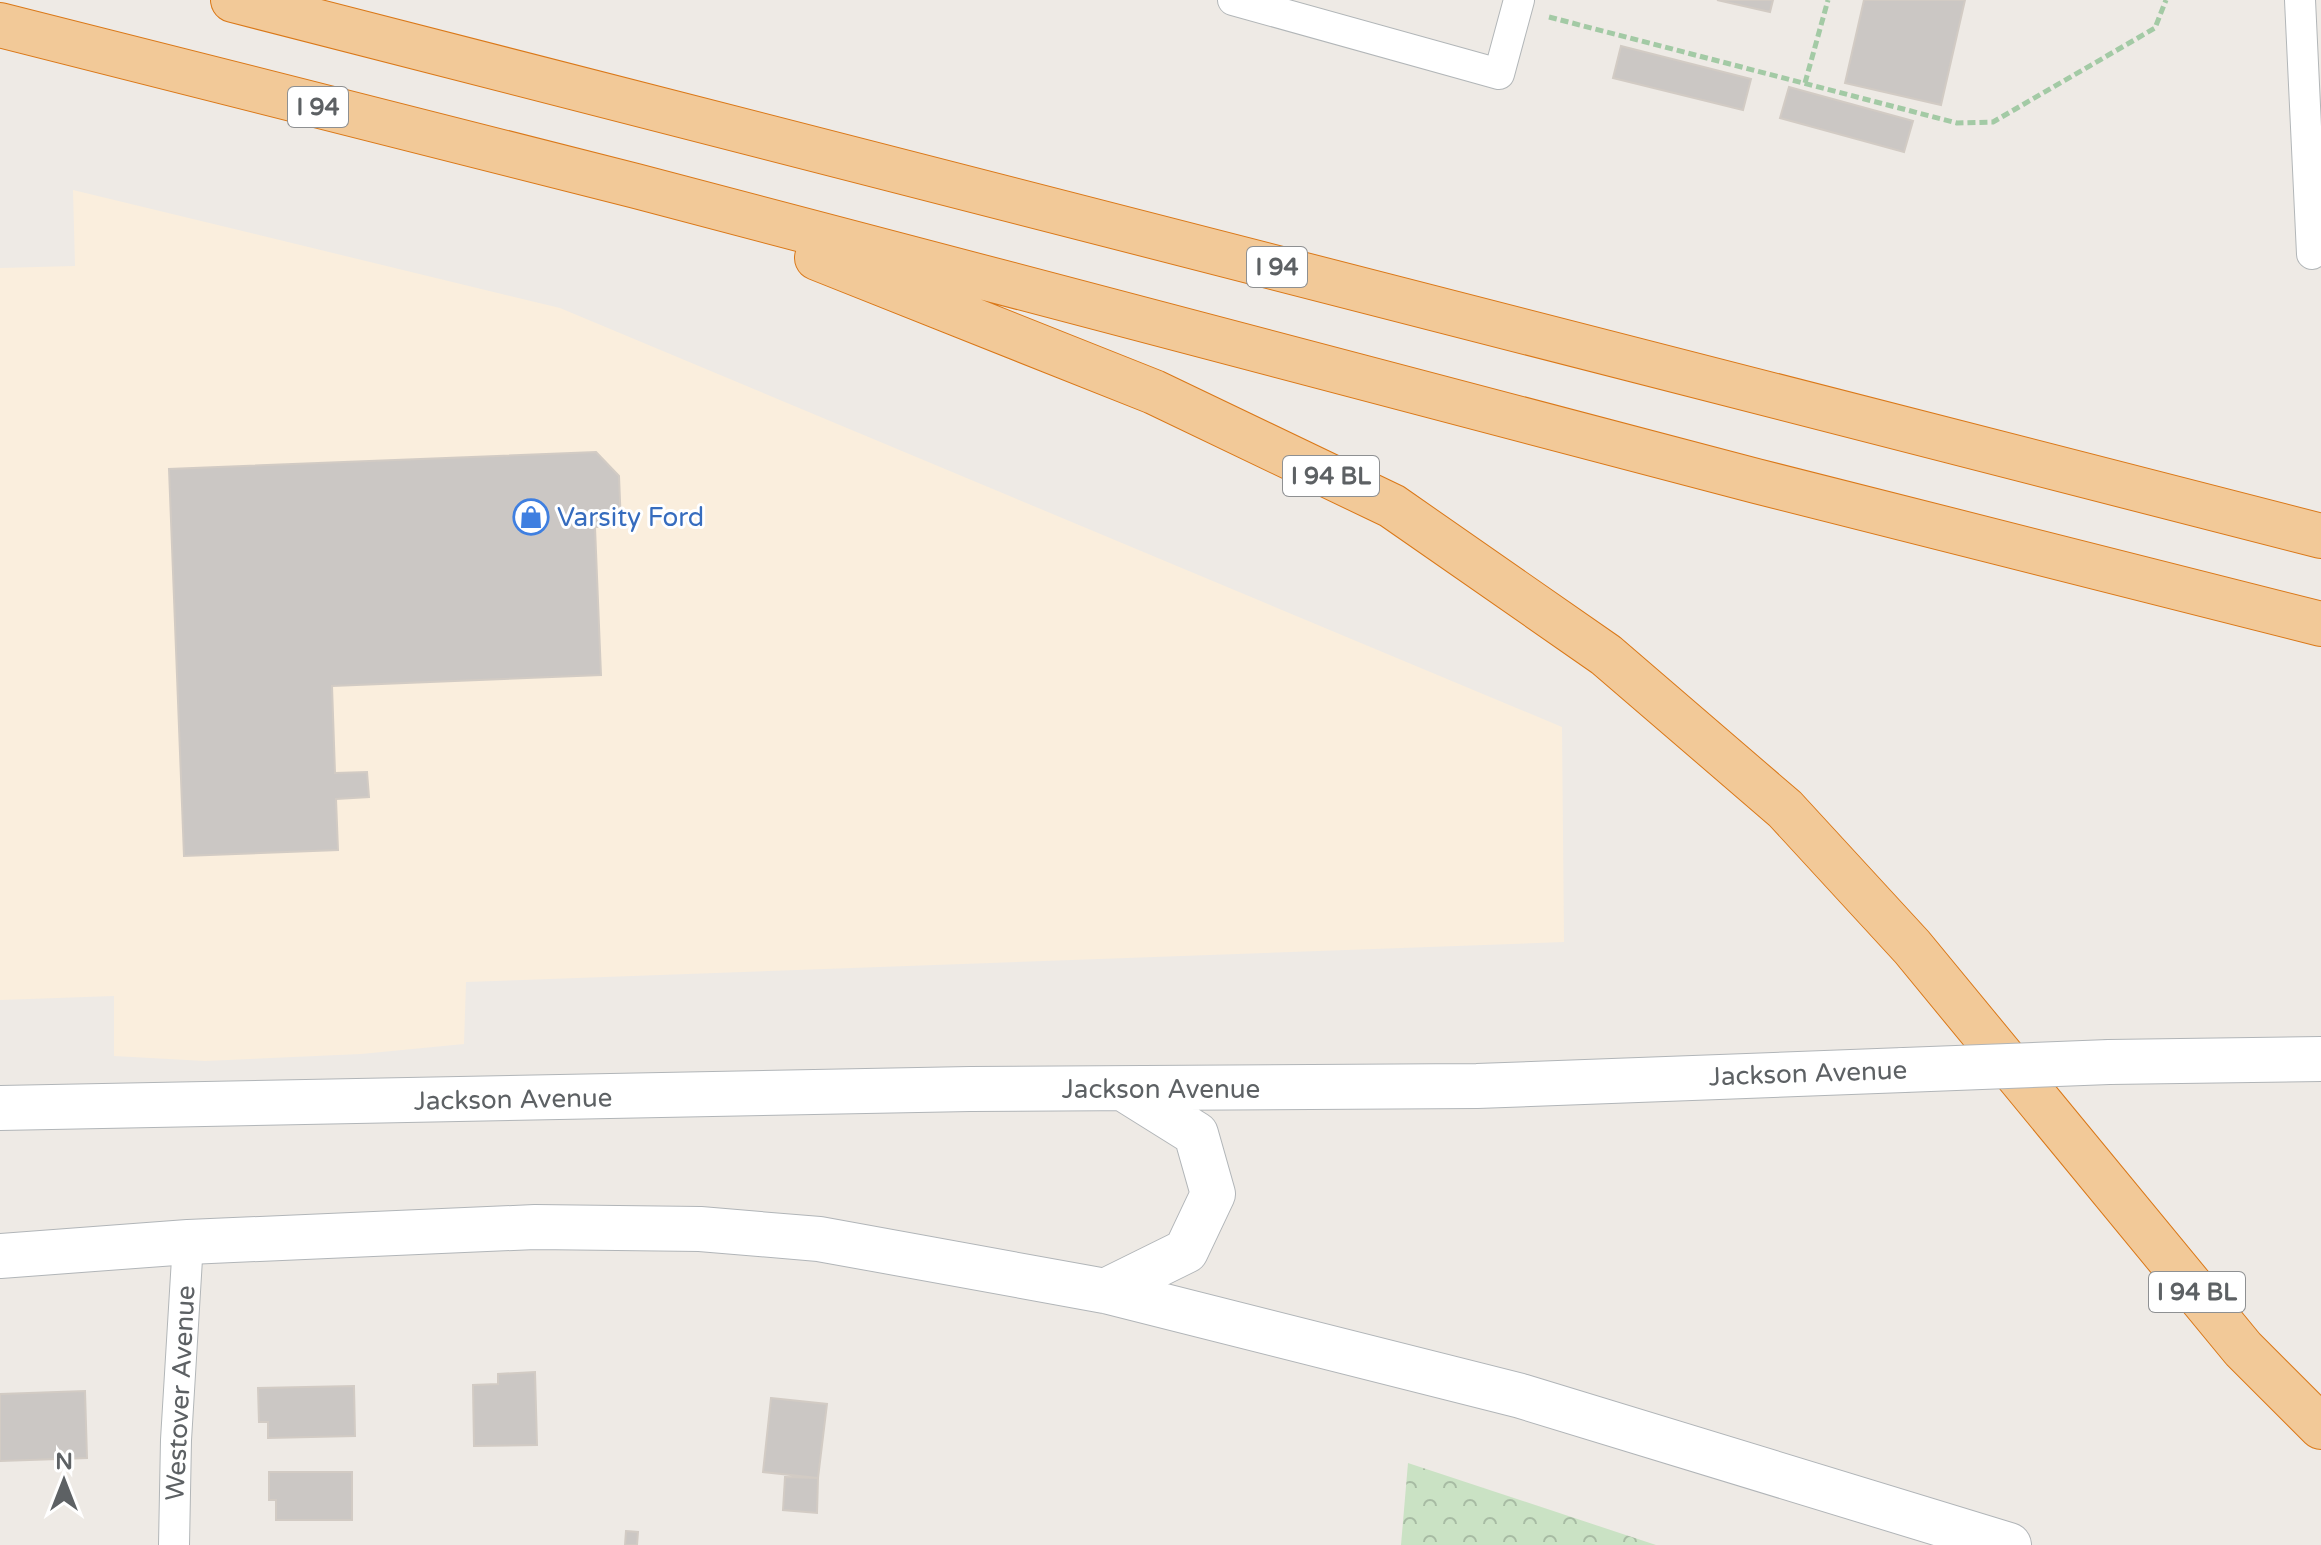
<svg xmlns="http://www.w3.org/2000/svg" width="2321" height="1545" viewBox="0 0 2321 1545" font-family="'Varela Round',sans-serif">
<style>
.commercial{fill:#faeedd}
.forest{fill:url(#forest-crowns)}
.building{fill:#cbc7c4;stroke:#d2cbc4;stroke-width:2}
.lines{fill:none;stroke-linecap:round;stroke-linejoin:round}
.minor-casing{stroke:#b2b6b8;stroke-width:32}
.secondary-casing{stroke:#b1b5b8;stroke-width:46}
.motorway-casing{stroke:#da7818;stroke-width:46}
.path{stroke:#a3caa5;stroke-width:5;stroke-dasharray:8 4;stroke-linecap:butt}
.minor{stroke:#fff;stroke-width:30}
.secondary{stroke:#fff;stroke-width:44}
.motorway{stroke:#f2c998;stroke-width:44}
.secondary-bridge-casing{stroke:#b1b5b8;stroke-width:46;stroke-linecap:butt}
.secondary-bridge{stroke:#fff;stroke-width:44}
.labels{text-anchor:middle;stroke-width:6;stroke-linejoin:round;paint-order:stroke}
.shield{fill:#fff;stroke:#8e9092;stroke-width:2}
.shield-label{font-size:24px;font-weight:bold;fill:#5d6164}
.shop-label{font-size:26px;fill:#366cbe;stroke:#fff;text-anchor:start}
.street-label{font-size:26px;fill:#5d6164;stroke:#fff}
</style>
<defs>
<pattern id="forest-crowns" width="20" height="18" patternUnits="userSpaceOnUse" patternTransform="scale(2)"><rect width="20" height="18" fill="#cae2c4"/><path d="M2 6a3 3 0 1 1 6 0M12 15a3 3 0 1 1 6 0" fill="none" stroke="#a7bba3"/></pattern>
</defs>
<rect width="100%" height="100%" fill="#eeeae5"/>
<path class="commercial" d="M73,190L560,308L1562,727L1564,942L466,982L464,1044L361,1054L205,1061L114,1056V996L0,1000V268L75,266Z"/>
<path class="forest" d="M1408,1463L1656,1545H1401Z"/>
<path class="building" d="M1717,0H1773L1770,12Z
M1864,0H1965L1941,105L1845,83Z
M1621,46L1751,79L1743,110L1613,78Z
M1789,87L1913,121L1904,152L1780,118Z
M596,452L619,476L621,526L595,527L601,675L332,686L335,773L367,772L369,797L336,799L338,850L184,856L169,469Z
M535,1372L537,1445L474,1446L473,1385L498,1384V1374Z
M354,1386L355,1436L268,1438V1422H259L258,1388Z
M85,1391L87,1458L0,1461V1394Z
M771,1398L827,1404L818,1478L763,1472Z
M269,1472H352V1520H276V1500H269Z
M785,1477L818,1478L817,1513L783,1510Z
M626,1531L638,1532L637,1545H625Z"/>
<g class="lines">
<defs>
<path id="minor" d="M1233,0L1499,74L1519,0
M2300,0L2312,254
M174,1545L176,1440L188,1242"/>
<path id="secondary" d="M2109,1062L2321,1059
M0,1108L970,1089L1477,1086L1904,1070
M0,1256L188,1242L535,1227L700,1229L819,1239L1105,1291L1521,1396L2009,1545
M1105,1291L1186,1251L1213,1194L1196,1134L1124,1089"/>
<path id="motorway" d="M233,0L2321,536
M0,25L636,186L1756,481L2321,624
M817,258L1154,392L1392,506L1606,655L1785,809L1912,947L2243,1349L2321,1427"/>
</defs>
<use href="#minor" class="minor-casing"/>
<use href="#secondary" class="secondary-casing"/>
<use href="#motorway" class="motorway-casing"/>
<path class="path" d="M1549,17L1957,123L1993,122L2155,28L2166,0
M1805,83L1828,0"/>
<use href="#minor" class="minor"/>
<use href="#secondary" class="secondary"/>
<use href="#motorway" class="motorway"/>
<defs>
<path id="secondary-bridge" d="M1904,1070L2109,1062"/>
</defs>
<use href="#secondary-bridge" class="secondary-bridge-casing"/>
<use href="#secondary-bridge" class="secondary-bridge"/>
</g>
<defs>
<symbol id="shop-ring" viewBox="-11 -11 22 22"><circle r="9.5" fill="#fff" stroke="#3f7fe0" stroke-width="1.5"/><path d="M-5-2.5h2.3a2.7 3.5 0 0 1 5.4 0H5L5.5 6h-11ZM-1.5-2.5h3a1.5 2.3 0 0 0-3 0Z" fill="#3f7fe0"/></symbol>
</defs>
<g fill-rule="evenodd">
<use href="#shop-ring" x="511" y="497" width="40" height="40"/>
</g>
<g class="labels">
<g class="shield">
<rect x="288" y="87" width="60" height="40" rx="6"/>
<rect x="1247" y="247" width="60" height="40" rx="6"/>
<rect x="1283" y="456" width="96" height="40" rx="6"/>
<rect x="2149" y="1272" width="96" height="40" rx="6"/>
</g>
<g class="shield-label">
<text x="318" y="115">I 94</text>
<text x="1277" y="275">I 94</text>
<text x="1331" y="484">I 94 BL</text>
<text x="2197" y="1300">I 94 BL</text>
</g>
<g class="shop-label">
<text x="557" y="526">Varsity Ford</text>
</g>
<g class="street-label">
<text transform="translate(1808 1073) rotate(-2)" y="9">Jackson Avenue</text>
<text x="1161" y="1098">Jackson Avenue</text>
<text transform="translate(513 1099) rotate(-1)" y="9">Jackson Avenue</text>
<text transform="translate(180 1393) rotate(-87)" y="9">Westover Avenue</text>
</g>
</g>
<g transform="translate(64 1481)" stroke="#ffffff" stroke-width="6" paint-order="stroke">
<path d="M0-6L14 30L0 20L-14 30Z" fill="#5d6164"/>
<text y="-12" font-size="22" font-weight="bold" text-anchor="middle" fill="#5d6164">N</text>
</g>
</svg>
